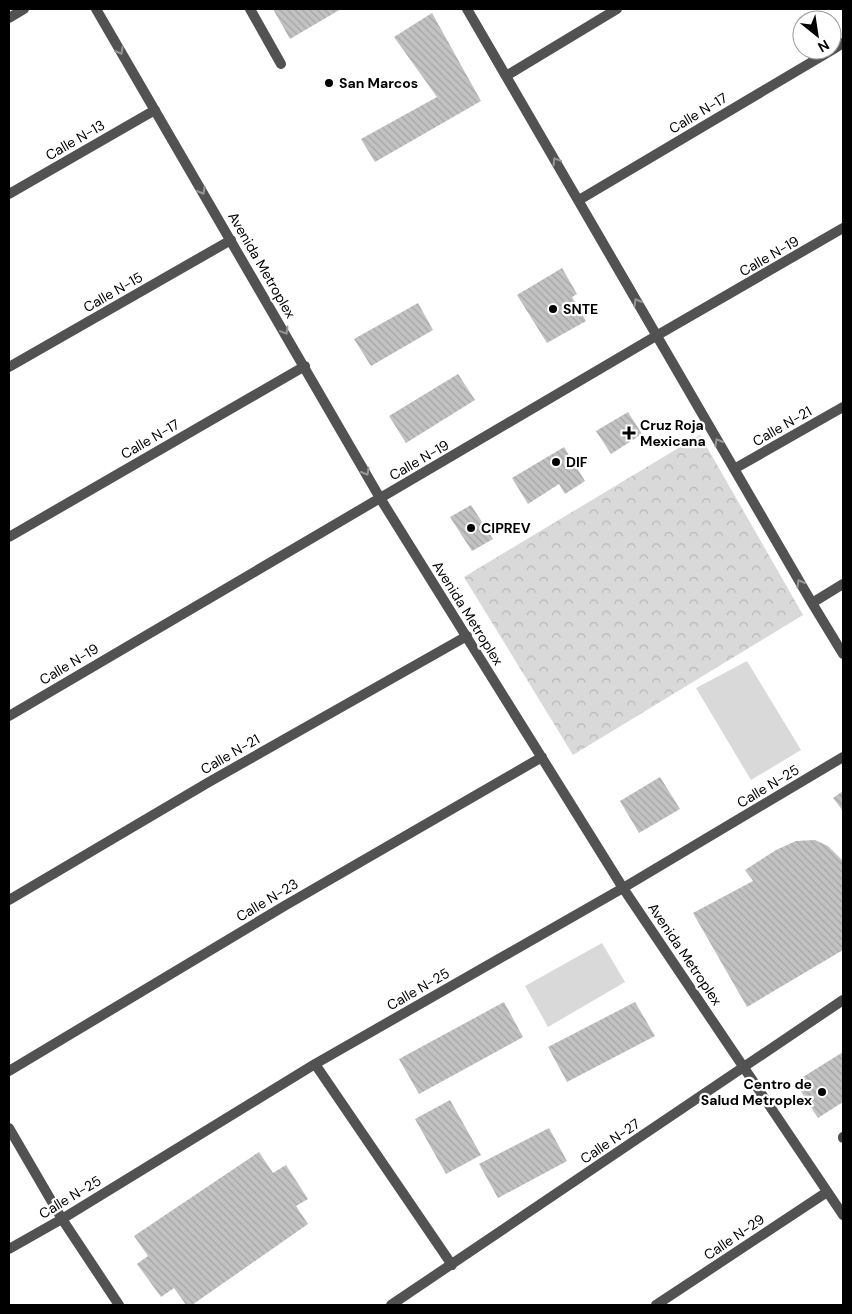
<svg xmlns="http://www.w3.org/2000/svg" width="852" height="1314" viewBox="0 0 852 1314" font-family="'DM Sans',sans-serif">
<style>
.park{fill:url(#park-crowns)}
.pitch{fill:#d9d9d9}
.building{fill:url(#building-back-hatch)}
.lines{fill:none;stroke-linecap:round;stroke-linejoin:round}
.service{stroke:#525252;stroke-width:10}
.minor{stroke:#525252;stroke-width:10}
.tertiary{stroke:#525252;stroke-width:10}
.oneway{stroke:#979797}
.poi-dot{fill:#000;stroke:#fff;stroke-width:2}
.labels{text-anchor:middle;stroke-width:4.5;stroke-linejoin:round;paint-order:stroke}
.poi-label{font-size:14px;font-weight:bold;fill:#000;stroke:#fff;text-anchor:start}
.street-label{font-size:14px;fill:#000;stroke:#fff}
</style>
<defs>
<pattern id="park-crowns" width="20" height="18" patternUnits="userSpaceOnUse" patternTransform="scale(1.25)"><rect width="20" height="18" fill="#d9d9d9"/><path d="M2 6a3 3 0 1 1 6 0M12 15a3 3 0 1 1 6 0" fill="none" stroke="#b8b8b8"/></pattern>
<pattern id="building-back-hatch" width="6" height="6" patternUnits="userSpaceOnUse" patternTransform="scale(1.25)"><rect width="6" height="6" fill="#c2c2c2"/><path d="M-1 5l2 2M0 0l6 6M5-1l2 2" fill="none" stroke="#a5a5a5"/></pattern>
</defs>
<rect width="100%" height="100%" fill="#fff"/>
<path class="park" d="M700,435L803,615L573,755L464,577Z"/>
<path class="pitch" d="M747,661L801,750L751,780L696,688Z
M602,943L625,982L548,1027L525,986Z"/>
<path class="building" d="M273,9H341L290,39Z
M432,13L481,101L375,162L361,139L437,97L394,37Z
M562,268L577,294L572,297L586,321L547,343L517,295Z
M418,303L433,330L371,366L354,339Z
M458,374L475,400L406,443L389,416Z
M628,412L642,434L611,454L596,431Z
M564,447L585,481L565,494L559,484L528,504L512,478Z
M471,505L493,539L472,551L450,517Z
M660,777L680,809L639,833L620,801Z
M843,791V811L833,798Z
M815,840L828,846L843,861V950L747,1007L693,913L753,881L745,870L776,850L796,841Z
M504,1002L523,1037L419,1094L399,1059Z
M635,1002L655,1036L567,1082L548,1047Z
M843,1052V1102L818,1118L795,1082Z
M450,1100L481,1155L446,1174L415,1119Z
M549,1128L567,1161L498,1198L479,1164Z
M259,1152L273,1173L286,1165L308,1199L296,1206L308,1224L192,1305H186L174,1288L161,1297L137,1264L148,1256L134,1236Z"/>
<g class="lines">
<path class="service" d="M250,9L281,64
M843,1138V1137"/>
<path class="minor" d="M96,9L380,498L623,888L843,1215
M467,9L812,603L843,654
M832,50L843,43
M506,76L617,9
M9,194L155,110
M579,200L832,50
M9,367L231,240
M734,469L843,407
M9,537L305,366
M812,603L843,584
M9,716L656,336L843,228
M9,900L209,782L467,636
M315,1064L452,1265
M9,1071L286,905L542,757
M9,1128L62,1219L119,1305
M9,1249L62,1219L315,1064L623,888L843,757
M391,1305L843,1000
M656,1305L827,1192"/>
<path class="tertiary" d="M9,18L24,9"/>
</g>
<defs><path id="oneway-chevron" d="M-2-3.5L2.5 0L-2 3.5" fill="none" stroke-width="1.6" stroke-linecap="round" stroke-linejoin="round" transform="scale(1.25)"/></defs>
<g class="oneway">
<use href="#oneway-chevron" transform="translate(120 51) rotate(60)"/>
<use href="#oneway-chevron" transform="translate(556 161) rotate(-121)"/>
<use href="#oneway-chevron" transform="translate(202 191) rotate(60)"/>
<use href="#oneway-chevron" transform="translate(637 302) rotate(-120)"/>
<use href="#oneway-chevron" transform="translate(285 331) rotate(59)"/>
<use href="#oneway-chevron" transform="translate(718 442) rotate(-120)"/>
<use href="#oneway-chevron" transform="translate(366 472) rotate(60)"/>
<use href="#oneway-chevron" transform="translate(800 583) rotate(-120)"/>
</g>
<g class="poi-dot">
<circle cx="329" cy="83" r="5"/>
<circle cx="553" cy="309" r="5"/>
<path d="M626.5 425.5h5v5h5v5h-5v5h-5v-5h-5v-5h5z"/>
<circle cx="556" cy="462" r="5"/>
<circle cx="471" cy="528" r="5"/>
<circle cx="822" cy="1092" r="5"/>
</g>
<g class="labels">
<g class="poi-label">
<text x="339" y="88">San Marcos</text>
<text x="563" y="314">SNTE</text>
<text x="640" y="430">Cruz Roja<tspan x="640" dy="16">Mexicana</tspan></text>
<text x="566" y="467">DIF</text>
<text x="481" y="533">CIPREV</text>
<text x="812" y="1089" text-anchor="end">Centro de<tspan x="812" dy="16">Salud Metroplex</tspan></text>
</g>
<g class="street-label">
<text transform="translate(698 113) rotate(-31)" y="5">Calle N-17</text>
<text transform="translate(75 140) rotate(-30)" y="5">Calle N-13</text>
<text transform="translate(769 256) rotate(-30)" y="5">Calle N-19</text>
<text transform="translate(262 265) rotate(60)" y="5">Avenida Metroplex</text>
<text transform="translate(113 292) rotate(-30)" y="5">Calle N-15</text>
<text transform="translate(782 426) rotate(-30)" y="5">Calle N-21</text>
<text transform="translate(150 439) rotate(-30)" y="5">Calle N-17</text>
<text transform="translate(419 460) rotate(-30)" y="5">Calle N-19</text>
<text transform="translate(468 613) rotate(58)" y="5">Avenida Metroplex</text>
<text transform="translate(69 664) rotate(-31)" y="5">Calle N-19</text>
<text transform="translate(230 754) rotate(-30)" y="5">Calle N-21</text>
<text transform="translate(768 786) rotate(-31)" y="5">Calle N-25</text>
<text transform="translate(267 900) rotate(-31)" y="5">Calle N-23</text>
<text transform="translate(685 954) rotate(56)" y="5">Avenida Metroplex</text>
<text transform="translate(418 989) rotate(-30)" y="5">Calle N-25</text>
<text transform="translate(610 1141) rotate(-34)" y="5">Calle N-27</text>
<text transform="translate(70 1197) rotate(-31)" y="5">Calle N-25</text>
<text transform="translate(734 1237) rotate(-34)" y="5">Calle N-29</text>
</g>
</g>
<rect width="852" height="1314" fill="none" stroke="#000000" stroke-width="20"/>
<g transform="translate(817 35) rotate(150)"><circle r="24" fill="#ffffff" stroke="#999999"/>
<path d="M0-4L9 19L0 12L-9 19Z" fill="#000000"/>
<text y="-8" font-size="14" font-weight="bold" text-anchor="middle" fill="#000000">N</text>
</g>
</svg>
